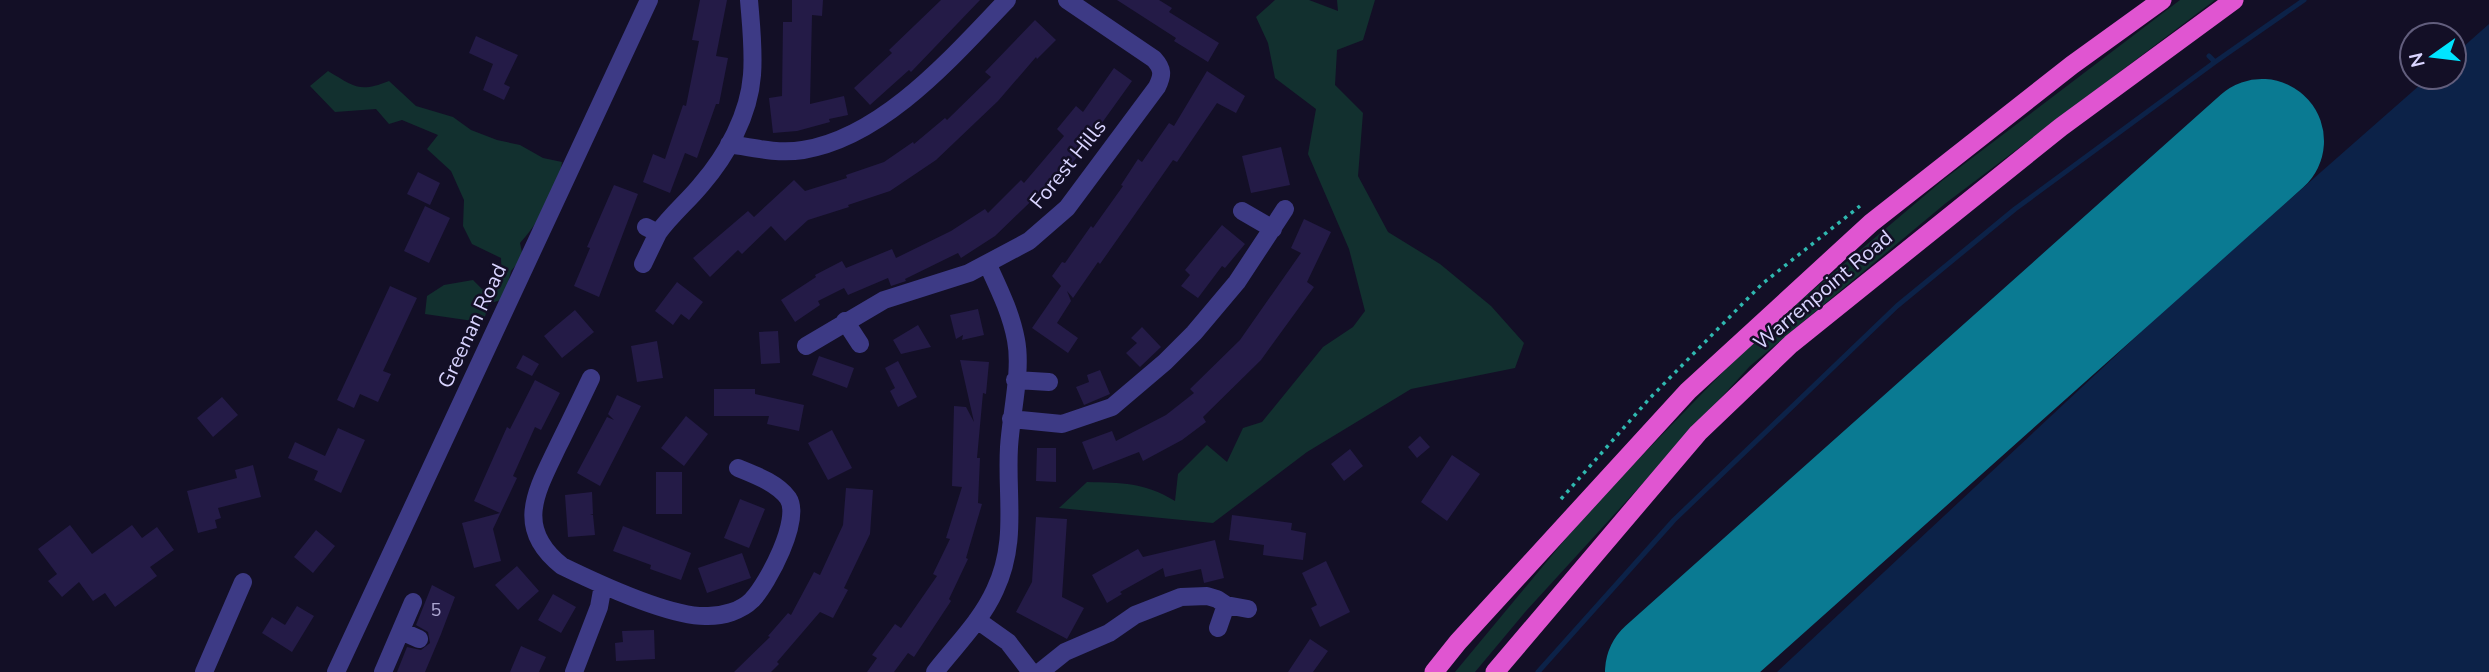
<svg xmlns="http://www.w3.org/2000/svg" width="2489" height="672" viewBox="0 0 2489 672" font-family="'Nunito Sans',sans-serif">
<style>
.green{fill:#12302f}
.water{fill:#0c2248}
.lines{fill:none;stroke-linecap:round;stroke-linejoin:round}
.stream{stroke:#0c2248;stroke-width:5}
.runway{stroke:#0a7a92;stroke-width:124}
.building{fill:#241b47}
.path{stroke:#2fb8b0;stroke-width:3.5;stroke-dasharray:3.5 5;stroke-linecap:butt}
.minor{stroke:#3d3a85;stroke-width:18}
.tertiary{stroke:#3d3a85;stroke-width:18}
.trunk{stroke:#e055d1;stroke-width:19}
.labels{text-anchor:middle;stroke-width:5;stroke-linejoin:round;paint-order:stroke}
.number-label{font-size:18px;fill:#aca6d1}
.street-label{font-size:21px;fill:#d9d4ff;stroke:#130f26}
</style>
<rect width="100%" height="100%" fill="#130f26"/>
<path class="green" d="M1275,0H1309L1338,11L1337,0H1375L1363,40L1337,50L1335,85L1363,113L1358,176L1388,232L1440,264L1491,306L1524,343L1515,368L1411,389L1307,452L1213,523L1059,508L1087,482C1122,483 1144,482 1175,501L1178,474L1207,445L1227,462L1243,428L1262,422L1323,347L1353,327L1365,311L1349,249L1308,154L1316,109L1275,78L1268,43L1256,17Z
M2180,0H2215L1946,203L1750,366L1526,611L1475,672H1455L1592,507L1754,340L1943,180Z
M328,71C355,87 359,93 389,81L416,106L453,117L471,130L497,140L520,145L543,158L562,162C558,191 539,222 520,243L523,257L511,271L504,299L488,304L485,317L473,321L425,314L427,296L444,285L473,280L482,289L502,283L501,258L472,244L463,226L464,200L451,171L427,149L438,135L402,120L389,124L376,109L335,112L310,86Z"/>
<path class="water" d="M2489,24V672H1777L2172,303L2429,77H2454V55Z"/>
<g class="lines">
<path class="stream" d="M2209,56L2215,62L2304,0
M1538,672L1674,520L1897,306L2015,209L2215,62"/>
<path class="runway" d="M1667,672L2262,141"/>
</g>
<path class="building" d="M700,0H727L716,56L728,58L719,104H716L697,158L685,153L670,193L643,182L653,154L665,159L683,105L686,106L699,41L692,40Z
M792,0H823L822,16L812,15L810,104L844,96L848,115L829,119L830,122L797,131L773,133L769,98L782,96L783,22H792Z
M941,0H980L911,72L909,70L870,105L854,88L892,53L889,50Z
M1117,0H1159L1172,8L1169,12L1219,43L1208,62L1174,41L1176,38Z
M1035,20L1056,40L1037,59L1036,57L998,101L936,160L890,191L848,205L849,207L808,220L785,241L771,226L742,254L738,250L710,277L693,258L748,211L754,217L794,180L805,191L847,178L846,175L884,162L913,142L914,144L945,118L947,120L991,77L985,72Z
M476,36L518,55L504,84L510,87L504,100L483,90L493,64L469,53Z
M1114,68L1132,81L1099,127L1101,128L1073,162L1075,164L1057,186L1051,182L995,236L961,258L958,253L905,279L906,281L891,286L888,278L848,295L844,288L818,301L820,305L795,322L781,300L816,277L815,275L842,261L846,268L892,249L896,258L951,231L985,209L988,213L1021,180L1024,183L1064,136L1057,129L1076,106L1083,112Z
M1207,71L1245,96L1236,113L1217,103L1177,162L1173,160L1100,264L1098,262L1073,298L1067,291L1071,301L1057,323L1078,338L1068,353L1032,328L1061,286L1052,276L1062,262L1065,263L1091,226L1093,228L1123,186L1121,185L1138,159L1142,162L1169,123L1174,126Z
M1281,147L1290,185L1251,193L1242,156Z
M418,172L440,183L430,205L407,194Z
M614,185L638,194L599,297L574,286L590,248L587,247Z
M425,206L450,218L429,263L404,251Z
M1304,219L1331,232L1307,282L1314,287L1261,360L1203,417L1206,422L1182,440L1143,461L1139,452L1093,470L1082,442L1112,431L1116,441L1166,415L1194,393L1190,389L1240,340L1301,253L1291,248Z
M1222,225L1245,244L1225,268L1222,266L1198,298L1181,286L1190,275L1185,270Z
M677,282L703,302L689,320L681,314L673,325L655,311Z
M390,286L417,298L383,371L391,374L378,402L360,394L354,408L337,400Z
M978,309L984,335L962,340L963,335L956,339L950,315Z
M575,310L594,332L562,358L544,336Z
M918,325L931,347L901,354L893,340Z
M1142,327L1161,347L1140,367L1126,353L1137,343L1131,338Z
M778,331L780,363L761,364L759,332Z
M657,341L663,378L637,382L631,346Z
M523,355L539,364L532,376L516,368Z
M819,356L854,368L847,388L812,375Z
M960,360L989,362L986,394L983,393L977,458H980L978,503L982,504L966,558L968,559L949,599L951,601L914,657L908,653L894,672H867L877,658L872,655L895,624L901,628L937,576L933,574L950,539L946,538L962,487L952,486L954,406L966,407L974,422Z
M898,361L917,397L898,407L890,391L895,388L885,368Z
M1100,370L1110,394L1084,405L1076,387L1089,382L1087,375Z
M535,380L560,393L541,430L535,427L513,476L517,478L493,529L501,561L474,568L462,523L500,513L474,501L507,427L510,429Z
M714,389H755V394L804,405L799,431L767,424L769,416H714Z
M617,395L641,406L600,486L577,473L607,417L614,420L608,414Z
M222,397L238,415L213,437L197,418Z
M686,416L708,434L684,466L661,448Z
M338,428L365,440L341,493L314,480L318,471L288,458L295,442L325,456Z
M832,430L852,468L828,480L808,443Z
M1420,436L1430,447L1417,458L1408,447Z
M1037,448H1056V482L1036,481Z
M1350,449L1363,466L1344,481L1331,464Z
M1452,455L1480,474L1447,521L1421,502Z
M253,465L261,497L218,508L221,518L215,520L217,528L198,533L187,491L237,478L235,470Z
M656,472H682V514H656Z
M846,488L873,490L870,534L844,588L848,590L833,618L820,612L777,662L779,664L771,672H734L770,637L768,636L788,613L791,615L814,572L820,575L843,525Z
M592,492L593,514H590L593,515L595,535L568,537L565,495Z
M740,499L765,509L749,548L724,538Z
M1232,515L1292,523L1291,530L1306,533L1303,560L1263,555L1264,545L1229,540Z
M1036,517L1067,519L1062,597L1084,608L1067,639L1016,612L1032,582Z
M70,525L92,554L132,525L142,538L157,527L174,550L150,567L157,576L115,607L105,593L93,601L79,582L62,597L48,581L57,574L38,549Z
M623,526L691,553L681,580L650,569L651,565L613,551Z
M316,530L335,546L313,573L294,557Z
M1215,540L1224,578L1204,583L1201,569L1165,577L1163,568L1120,592L1122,594L1107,603L1092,575L1138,549L1143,557Z
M742,553L751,578L707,593L698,568Z
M1326,561L1350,612L1320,627L1311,608L1317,605L1302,573Z
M517,566L539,591L518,610L495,585Z
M432,585L455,597L441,634L425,672H397L407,647L421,650L430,643L428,632L416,625Z
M553,594L576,607L561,633L538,620Z
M297,606L314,616L292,652L262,633L272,617L285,625Z
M654,630L655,659L616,661L615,643L623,642L622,631Z
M1310,639L1328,651L1313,672H1288Z
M521,646L546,657L539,672H510Z"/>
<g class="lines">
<path class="path" d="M1561,499L1650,398L1762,284L1860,206"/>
<path class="minor" d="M729,144C754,148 778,154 803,150C884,137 953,56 1007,0
M1242,211L1273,229
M646,227L658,233C671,215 687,202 701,185C727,155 749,115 752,75C754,50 751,25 749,0
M643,264L658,233
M845,321L860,344
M806,346L884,300L969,273L1029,241L1067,208L1157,87C1163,75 1163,69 1154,59L1067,0
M591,378C580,401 569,424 558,446C536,492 514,528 562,566C597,583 671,618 708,616C723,616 741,611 752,600C768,583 802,519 788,498C777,483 755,475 738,468
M1015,380L1049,382
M1011,419L1062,424L1112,407L1165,362L1194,333L1237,282L1285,209
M977,620L1008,642L1031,672
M1218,628L1226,605
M401,631L419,639
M204,672L243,582
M383,672L413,602
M574,672L599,607L603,585
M935,672C956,645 981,621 995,590C1018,541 1006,497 1009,447C1011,414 1022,371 1016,340C1011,313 999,289 988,265
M1040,672L1065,652L1109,633L1135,615L1181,597L1207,596L1217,599L1226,605L1248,609"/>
<path class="tertiary" d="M336,672L649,0"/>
<path class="trunk" d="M1434,672L1458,642L1688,391L1871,223L2072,65L2162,0
M1495,672L1698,433L1791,344L2061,127L2234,0"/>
</g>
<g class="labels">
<g class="number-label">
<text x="436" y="616">5</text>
</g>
<g class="street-label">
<text transform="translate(1068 164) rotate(-51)" y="7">Forest Hills</text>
<text transform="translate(1823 290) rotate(-40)" y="7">Warrenpoint Road</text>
<text transform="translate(472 326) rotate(-65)" y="7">Greenan Road</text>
</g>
</g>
<g transform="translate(2433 56) rotate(256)"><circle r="33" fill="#130f26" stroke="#625e7d" stroke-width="2"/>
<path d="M0-5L12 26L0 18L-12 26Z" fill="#00e5ff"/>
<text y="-10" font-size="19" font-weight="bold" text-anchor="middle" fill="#d9d4ff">N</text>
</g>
</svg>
